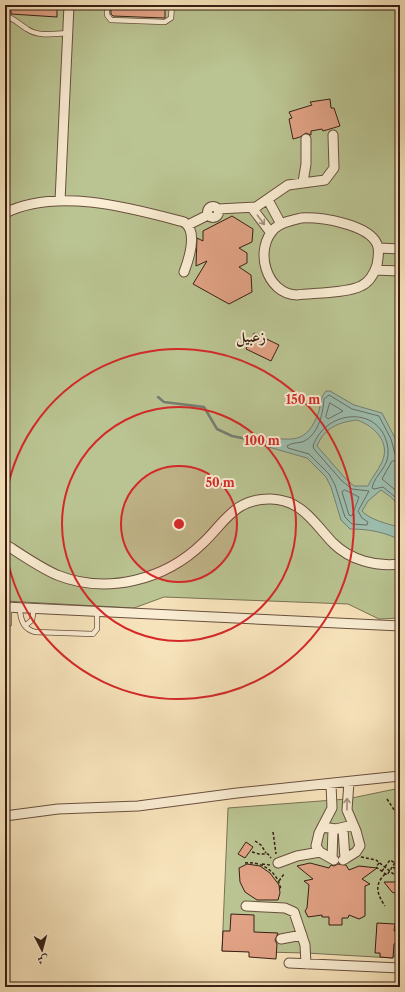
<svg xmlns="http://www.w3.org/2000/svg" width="405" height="992" viewBox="0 0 405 992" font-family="'Libre Caslon Text',Amiri,serif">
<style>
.green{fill:#bac492;stroke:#797253}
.water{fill:#9dbeaf;stroke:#757e71;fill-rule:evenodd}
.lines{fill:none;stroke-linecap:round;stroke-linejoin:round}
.shore{stroke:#6a6e62;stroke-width:1}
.stream{stroke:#757e71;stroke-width:2.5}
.building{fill:#e2a386;stroke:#381f14}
.lane-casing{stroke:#68503e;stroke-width:6}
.street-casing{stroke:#68503e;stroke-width:11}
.path{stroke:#381f14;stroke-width:1.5;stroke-dasharray:3 2;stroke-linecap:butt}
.lane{stroke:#faedd3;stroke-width:4.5}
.street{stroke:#faedd3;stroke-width:9}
.oneway{stroke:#a3907d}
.ring{fill:none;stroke:#d62828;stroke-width:2}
.labels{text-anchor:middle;stroke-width:4;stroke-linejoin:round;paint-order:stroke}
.district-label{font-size:15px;font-weight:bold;fill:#381f14;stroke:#faedd3}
.centre{fill:#d62828;stroke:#faedd3;stroke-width:2}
.ring-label{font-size:12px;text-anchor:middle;font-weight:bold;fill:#d62828;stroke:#faedd3;stroke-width:4;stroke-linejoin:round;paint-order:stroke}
</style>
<rect width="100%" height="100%" fill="#f7e3bb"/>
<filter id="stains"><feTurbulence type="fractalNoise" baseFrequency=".005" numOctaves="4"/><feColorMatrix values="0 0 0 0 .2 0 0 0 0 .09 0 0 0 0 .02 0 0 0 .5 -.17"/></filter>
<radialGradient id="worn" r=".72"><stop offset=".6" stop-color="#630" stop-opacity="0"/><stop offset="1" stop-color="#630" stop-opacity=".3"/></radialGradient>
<path class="green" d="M5,5H400V618L379,619L348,604L164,597L134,608L5,601Z
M400,788V956H393V958L306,953L222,951L228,808L347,799Z"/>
<path class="water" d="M326,391H330L354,405L382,413L395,438L400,458V507L391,497L381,490L368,501L362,511C368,519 390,525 400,527V540C385,532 368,529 350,529L341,520L331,487L326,477L307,458L258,444L262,437C293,440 307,445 319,411C321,403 320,398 326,391ZM357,420C374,426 391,442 382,462C378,471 372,477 368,486H354L345,478L317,446C324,428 339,422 357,420Z"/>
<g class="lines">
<path class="shore" d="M330,403L343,411L328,419L326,417Z
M400,456L395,454L391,439L379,416L352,409L329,395L324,399C323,414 318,436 302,442C297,443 291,443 287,446L288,448L309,454L329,474L335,485L345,517L352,524L367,525L368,522L362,518L358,511L369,491L352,489L342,481L314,449L313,446C326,408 383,405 388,449C390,468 375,473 372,488L374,489L383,487L400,501
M400,461H392L382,479L400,494
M345,490L359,497L352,516L349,515L342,492Z"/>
<path class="stream" d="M158,397L164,402L204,407L217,429L232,436L247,439"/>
</g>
<path class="building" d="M5,5H57V17L11,14V11H5Z
M111,5H165V18L113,16L111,14Z
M330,99L331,108H334L340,126L323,131L322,129L311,131V135L306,133L300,137L293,139L289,119L292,118L289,112L312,105L310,102Z
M232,216L253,229L252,242L239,248L247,253V263L239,267L251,275L252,292L229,304L193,284L207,261L196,266L197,238L203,241V231Z
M254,333L279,345L271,361L246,349Z
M246,842L253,847L245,858L238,854Z
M310,863L329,868L331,865L334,866L338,864L346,865L349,870L359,866L377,868L362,879L370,884L365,886V916L359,919L349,915L348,918H342V925H329V917H322V915L308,917L305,911L307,908L309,885L304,881L313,879L297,866Z
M247,864L260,866L270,873L279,885L280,893L278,900H257L245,892L240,882L239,868Z
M384,882H400V895L392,892Z
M231,914L254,915V932L278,933L275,940L277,944L276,959L249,957V952L222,951L223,931H230Z
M377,923L395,924L394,931H400V941L394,944L393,958L380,957V953H375Z"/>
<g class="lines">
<defs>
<path id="lane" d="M107,5V15L111,20L165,22L171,18L172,5
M5,16C14,18 19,24 27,29C39,37 54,34 68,33
M20,608C20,619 23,629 35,632L93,634L97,629V611
M26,625L32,620L34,608
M5,628L9,624V607
M399,968V945"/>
<path id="street" d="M303,182L306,164V139
M268,200L281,224
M60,201L69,5
M207.5 212a5.5 5.5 0 1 1 11 0a5.5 5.5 0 1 1-11 0Z
M252,208L271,233
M218,209L256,207L288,185L325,180L334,168L333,135
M5,213C57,187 131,208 184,222C198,231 189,259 184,272
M301,218C321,217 368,224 377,244C380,251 378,258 377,265C374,274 370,282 361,286C348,293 313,293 297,295C266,294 253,249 275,228C282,222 292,220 301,218Z
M188,225L208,215
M379,248L400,249
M375,270L400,271
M5,544C22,555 39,567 57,575C107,595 165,580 203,543C225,522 235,498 271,499C302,500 314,523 333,543C350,560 376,567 400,564
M5,607L400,626
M331,784L332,808L319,833L316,846L320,852L334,860
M5,816L58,809L138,806L237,793L400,776
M322,827L336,829L353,825
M343,829L345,859
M332,859L333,829
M343,860L356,852L360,846L356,831L347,810L349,782
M278,863L297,856L320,852
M246,906L285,908L294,912L305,945L306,964
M281,939L302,935
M289,963L400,968"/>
</defs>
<use href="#lane" class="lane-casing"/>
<use href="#street" class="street-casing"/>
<path class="path" d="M387,799L400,819
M273,832L276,854
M255,841L261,845L266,853
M252,852L259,854H268L271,858
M361,857L376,860L396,876
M245,863C262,861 278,872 281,890
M379,863L376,867L387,875L400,855
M262,864L270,865
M393,867L400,873
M382,871L390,860L400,866
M385,874C374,885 377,894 385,906
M279,881L284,874"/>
<use href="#lane" class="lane"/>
<use href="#street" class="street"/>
</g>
<defs><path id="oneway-shaft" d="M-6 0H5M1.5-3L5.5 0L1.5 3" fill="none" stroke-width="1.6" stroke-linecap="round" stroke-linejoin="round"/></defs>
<g class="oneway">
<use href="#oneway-shaft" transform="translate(261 220) rotate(53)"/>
<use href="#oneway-shaft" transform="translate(347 804) rotate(-90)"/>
</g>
<circle cx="179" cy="524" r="58" fill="#d62828" fill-opacity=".12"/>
<g class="ring">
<circle cx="179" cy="524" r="58"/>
<circle cx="179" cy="524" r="117"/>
<path d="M5 504A175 175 0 1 1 5 544"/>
</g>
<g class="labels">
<g class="district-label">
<text x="251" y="342">زعبيل</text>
</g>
</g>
<circle cx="179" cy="524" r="6" class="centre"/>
<g class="ring-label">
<text x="303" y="404">150 m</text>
<text x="262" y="445">100 m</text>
<text x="220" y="487">50 m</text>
</g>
<rect width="405" height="992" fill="none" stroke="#f7e3bb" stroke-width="20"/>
<rect x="6" y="6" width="393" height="980" fill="none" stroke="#381f14" stroke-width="2"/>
<rect x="10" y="10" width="385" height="972" fill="none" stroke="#381f14"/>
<g transform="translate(42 950) rotate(174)" stroke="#faedd3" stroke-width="3" paint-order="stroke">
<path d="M0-3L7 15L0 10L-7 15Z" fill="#381f14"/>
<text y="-6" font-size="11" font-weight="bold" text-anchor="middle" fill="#381f14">ش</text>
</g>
<rect width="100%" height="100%" filter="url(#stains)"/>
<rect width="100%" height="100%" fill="url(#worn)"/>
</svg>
